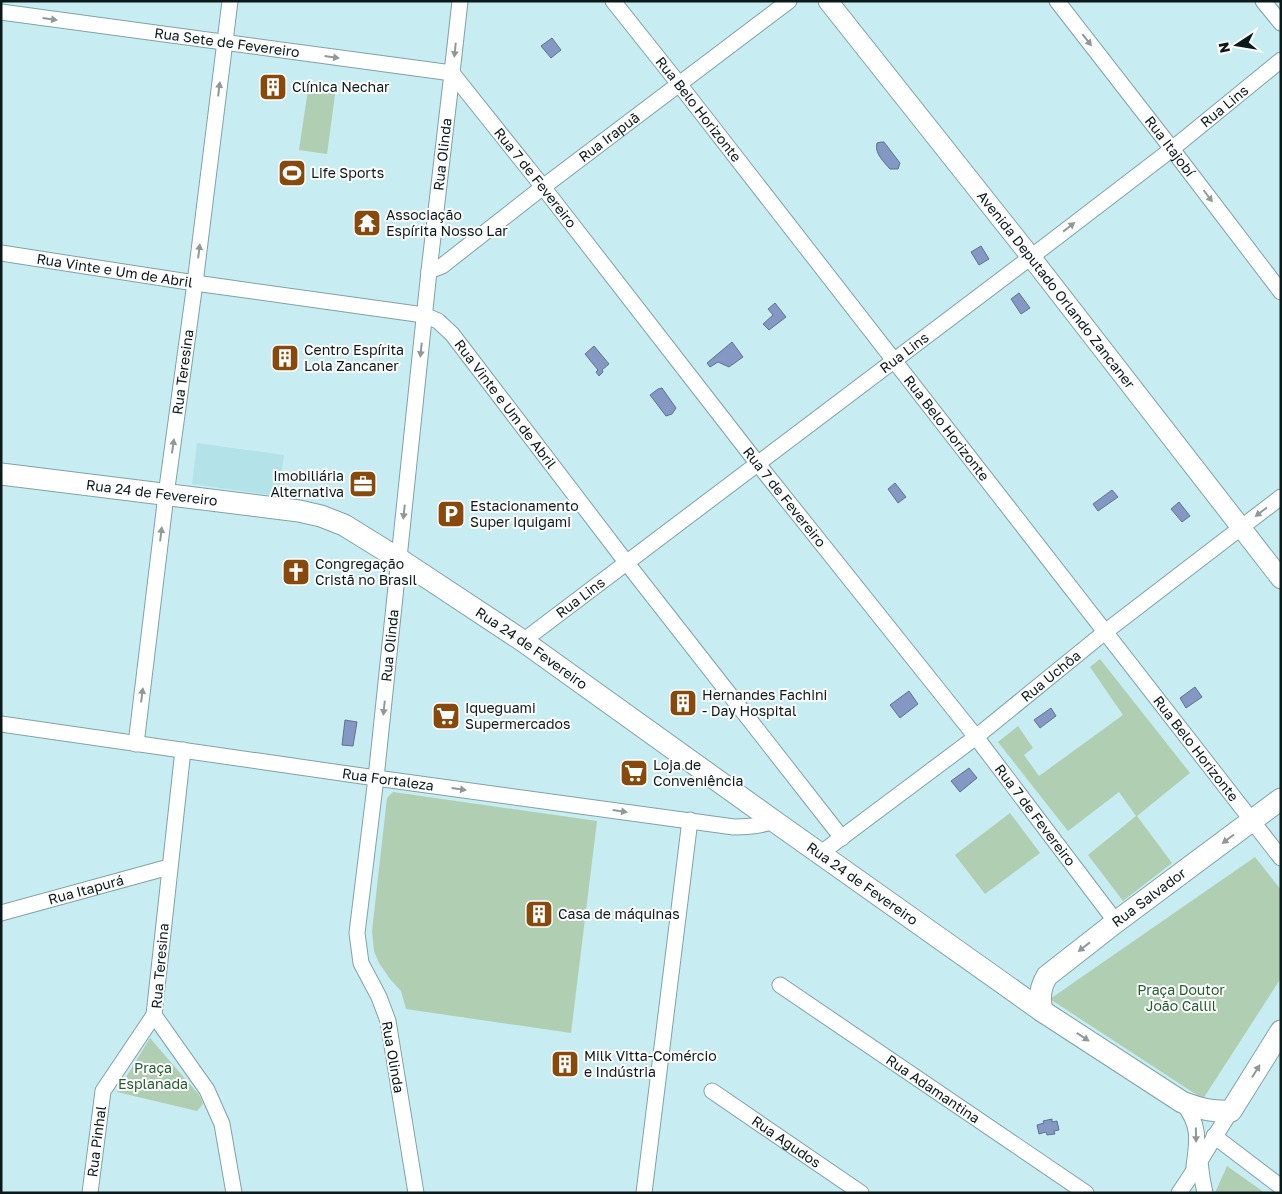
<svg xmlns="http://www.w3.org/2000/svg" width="1282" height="1194" viewBox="0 0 1282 1194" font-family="'Golos Text',sans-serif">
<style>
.built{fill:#b3e2e9}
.green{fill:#afceb2}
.water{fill:#8598c4;stroke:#607291}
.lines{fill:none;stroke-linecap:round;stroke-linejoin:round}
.minor-casing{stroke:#7fa2a7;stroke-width:17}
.tertiary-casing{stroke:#7fa2a7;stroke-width:21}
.secondary-casing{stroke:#7fa2a7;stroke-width:23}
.minor{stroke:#fff;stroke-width:15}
.tertiary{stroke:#fff;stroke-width:19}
.secondary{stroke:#fff;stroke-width:21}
.oneway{fill:#919898}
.labels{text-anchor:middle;stroke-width:4;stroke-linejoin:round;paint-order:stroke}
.street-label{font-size:14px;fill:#0b191b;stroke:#fff}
.poi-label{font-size:14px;fill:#0b191b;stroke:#fff;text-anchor:start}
.park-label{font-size:14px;fill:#215d2d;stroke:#fff}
</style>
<rect width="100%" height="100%" fill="#c7ecf2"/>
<path class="built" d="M197,443L284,455L278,496L192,484Z"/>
<path class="green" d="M309,83L336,87L327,154L299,150Z
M1100,659L1190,773L1137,816L1172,863L1123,901L1088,855L1136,816L1119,792L1068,831L998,742L1018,726L1033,748L1024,755L1039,776L1123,715L1090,667Z
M393,792L597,821L571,1033L406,1009L401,991L390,979L379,963L374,951L372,931L387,798Z
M1010,813L1040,853L985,894L955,855Z
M1255,857L1281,890V978L1203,1099L1050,999Z
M150,1038L200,1096L203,1104L197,1111L117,1092Z
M1227,1166L1265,1193H1215Z"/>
<path class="water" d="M552,38L561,50L551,58L541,46Z
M881,142H884L900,163L898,169H890C884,162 874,153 877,143Z
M981,246L989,259L979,265L971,252Z
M1019,293L1030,308L1021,314L1011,299Z
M775,303L786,317L769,330L763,324L773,315L768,309Z
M732,342L743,357L729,367L718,362L710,367L707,363Z
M594,346L609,364L602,370L603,372L599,376L596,372L598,370L585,354Z
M662,388L676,408L672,414L666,416L650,395L658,389Z
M895,483L906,497L898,503L888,489Z
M1112,490L1118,497L1098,511L1093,504Z
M1179,502L1190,516L1182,522L1171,509Z
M1195,687L1202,697L1186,708L1180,698Z
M909,691L918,704L900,718L890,705Z
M1051,708L1056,716L1040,728L1034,720Z
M345,720L357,722L353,746L342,745Z
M969,768L977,778L960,792L951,781Z
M1052,1119V1122L1057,1121L1059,1130L1054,1131L1055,1134L1047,1135L1046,1132L1039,1134L1037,1125L1044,1123L1043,1121Z"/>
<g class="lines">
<defs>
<g id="minor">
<path id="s1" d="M613,1L679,84L1281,858"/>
<path id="s2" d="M1057,1L1172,149L1281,292"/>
<path d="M1263,1L1281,23"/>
<path id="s3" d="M1,12L452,73L543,187L758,464L976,737L1116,922"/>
<path id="s4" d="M1,253L195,283L424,315L438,321L452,334L626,562L842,838"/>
<path id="s5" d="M429,271L442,266L543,187L789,1"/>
<path id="s6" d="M523,641L1031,257L1172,149L1281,60"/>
<path id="s7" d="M1,724L376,778L734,827C749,827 761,826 774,821"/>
<path id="s8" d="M136,744L166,495L195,283L230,1"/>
<path d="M183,750L154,1015L207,1090L222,1124L234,1193"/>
<path id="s9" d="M821,853L976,737L1105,632L1281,497"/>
<path id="s10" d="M1,913L169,867"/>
<path id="s11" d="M780,985L1086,1193"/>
<path id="s12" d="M712,1091L861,1193"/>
<path d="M1182,1102C1200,1124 1198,1139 1194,1166"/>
<path d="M1214,1136L1281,1187"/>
<path d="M1200,1162L1202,1178L1205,1193"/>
<path id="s13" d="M90,1193L103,1091L154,1015"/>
<path id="s14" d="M416,1193L388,1021L379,997L361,963L357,933L376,778L429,271L452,73L460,1"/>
<path d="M644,1193L690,820"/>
<path d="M1179,1193C1198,1166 1213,1138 1231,1111"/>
</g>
<g id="tertiary">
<path id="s15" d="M828,1L1031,257L1281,579"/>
</g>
<g id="secondary">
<path id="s16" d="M1,474L299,511L321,516L344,525L399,559L523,641L774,821L1042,1011L1182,1102C1201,1109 1212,1112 1231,1111L1281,1031"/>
<path id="s17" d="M1042,1011C1039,997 1040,988 1047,976L1116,922L1281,799"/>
</g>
</defs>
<use href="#minor" class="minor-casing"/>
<use href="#tertiary" class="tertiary-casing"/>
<use href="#secondary" class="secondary-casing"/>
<use href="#minor" class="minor"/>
<use href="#tertiary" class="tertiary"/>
<use href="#secondary" class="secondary"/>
</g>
<defs><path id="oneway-solid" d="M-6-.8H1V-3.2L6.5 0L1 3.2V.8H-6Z" transform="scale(1.25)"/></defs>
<g class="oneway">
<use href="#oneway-solid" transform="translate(50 19) rotate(8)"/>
<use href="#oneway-solid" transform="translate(1087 40) rotate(52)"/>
<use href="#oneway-solid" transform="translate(455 50) rotate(96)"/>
<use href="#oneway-solid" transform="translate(332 57) rotate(8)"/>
<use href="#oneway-solid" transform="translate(219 89) rotate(-83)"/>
<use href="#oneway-solid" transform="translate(1208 196) rotate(53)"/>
<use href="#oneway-solid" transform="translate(1069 227) rotate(-38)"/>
<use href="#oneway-solid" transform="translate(199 251) rotate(-83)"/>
<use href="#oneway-solid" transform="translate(421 350) rotate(96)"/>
<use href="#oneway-solid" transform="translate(173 446) rotate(-82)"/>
<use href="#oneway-solid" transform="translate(404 512) rotate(96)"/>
<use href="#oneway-solid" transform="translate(1261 512) rotate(143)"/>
<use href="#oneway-solid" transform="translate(161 534) rotate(-83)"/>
<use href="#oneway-solid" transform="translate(142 695) rotate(-83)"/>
<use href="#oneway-solid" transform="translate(384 708) rotate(96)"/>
<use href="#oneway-solid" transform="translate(459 789) rotate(8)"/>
<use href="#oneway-solid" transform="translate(620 811) rotate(8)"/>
<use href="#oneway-solid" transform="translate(1228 839) rotate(143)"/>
<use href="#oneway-solid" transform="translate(1084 947) rotate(142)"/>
<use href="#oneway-solid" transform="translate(1083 1037) rotate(33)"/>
<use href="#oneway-solid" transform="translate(1256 1071) rotate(-58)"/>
<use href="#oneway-solid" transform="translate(1196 1135) rotate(89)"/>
</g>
<defs>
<symbol id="building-square" viewBox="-11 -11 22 22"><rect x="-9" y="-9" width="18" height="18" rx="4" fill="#884a0c" stroke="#fff"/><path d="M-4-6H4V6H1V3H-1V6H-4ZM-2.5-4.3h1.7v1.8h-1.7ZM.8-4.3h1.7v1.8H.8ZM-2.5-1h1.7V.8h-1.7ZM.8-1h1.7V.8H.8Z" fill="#fff"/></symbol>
<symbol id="stadium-square" viewBox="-11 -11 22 22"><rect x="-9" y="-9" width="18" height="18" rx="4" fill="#884a0c" stroke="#fff"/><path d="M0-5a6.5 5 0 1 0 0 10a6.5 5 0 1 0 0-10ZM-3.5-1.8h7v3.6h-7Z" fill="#fff"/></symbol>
<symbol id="temple-square" viewBox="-11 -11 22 22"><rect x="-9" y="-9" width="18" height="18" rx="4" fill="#884a0c" stroke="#fff"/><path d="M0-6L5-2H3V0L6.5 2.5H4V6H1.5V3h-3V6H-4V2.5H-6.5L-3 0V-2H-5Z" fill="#fff"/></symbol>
<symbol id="office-square" viewBox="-11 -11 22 22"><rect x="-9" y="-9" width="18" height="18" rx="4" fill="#884a0c" stroke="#fff"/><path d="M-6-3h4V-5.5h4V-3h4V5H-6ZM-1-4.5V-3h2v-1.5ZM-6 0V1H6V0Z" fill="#fff"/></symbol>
<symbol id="parking-square" viewBox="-11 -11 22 22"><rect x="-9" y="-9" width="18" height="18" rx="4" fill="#884a0c" stroke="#fff"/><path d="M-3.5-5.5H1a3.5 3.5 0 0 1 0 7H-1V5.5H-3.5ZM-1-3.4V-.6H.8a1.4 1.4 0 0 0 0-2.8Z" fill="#fff"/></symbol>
<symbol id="church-square" viewBox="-11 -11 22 22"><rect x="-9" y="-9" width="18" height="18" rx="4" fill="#884a0c" stroke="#fff"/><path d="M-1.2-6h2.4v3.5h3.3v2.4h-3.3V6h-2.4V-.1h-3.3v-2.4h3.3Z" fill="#fff"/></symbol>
<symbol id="supermarket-square" viewBox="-11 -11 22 22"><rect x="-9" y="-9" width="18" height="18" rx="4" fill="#884a0c" stroke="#fff"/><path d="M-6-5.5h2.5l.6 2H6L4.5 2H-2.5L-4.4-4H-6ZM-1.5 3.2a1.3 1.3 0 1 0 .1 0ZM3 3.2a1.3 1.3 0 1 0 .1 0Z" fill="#fff"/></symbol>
</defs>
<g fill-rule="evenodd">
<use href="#building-square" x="257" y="71" width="32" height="32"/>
<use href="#stadium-square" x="276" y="157" width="32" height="32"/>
<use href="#temple-square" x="351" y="207" width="32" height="32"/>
<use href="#building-square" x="269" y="342" width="32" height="32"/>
<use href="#office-square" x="347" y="468" width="32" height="32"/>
<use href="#parking-square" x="435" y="498" width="32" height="32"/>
<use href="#church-square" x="280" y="556" width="32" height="32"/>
<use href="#building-square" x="667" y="687" width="32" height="32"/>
<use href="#supermarket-square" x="430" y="700" width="32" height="32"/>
<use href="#supermarket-square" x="618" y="757" width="32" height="32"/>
<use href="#building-square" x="523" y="898" width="32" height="32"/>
<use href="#building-square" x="549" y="1048" width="32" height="32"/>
</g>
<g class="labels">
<g class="street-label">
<text dy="5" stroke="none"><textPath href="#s3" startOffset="228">Rua Sete de Fevereiro</textPath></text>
<text dy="5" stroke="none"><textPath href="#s6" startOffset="882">Rua Lins</textPath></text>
<text dy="5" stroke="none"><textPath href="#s1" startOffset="138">Rua Belo Horizonte</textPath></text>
<text dy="5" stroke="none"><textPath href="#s5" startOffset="225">Rua Irapuã</textPath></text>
<text dy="5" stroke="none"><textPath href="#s2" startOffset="184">Rua Itajobí</textPath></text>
<text dy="5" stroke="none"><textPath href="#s14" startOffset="1052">Rua Olinda</textPath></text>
<text dy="5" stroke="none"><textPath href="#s3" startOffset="589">Rua 7 de Fevereiro</textPath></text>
<text dy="5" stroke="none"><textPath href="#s4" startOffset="115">Rua Vinte e Um de Abril</textPath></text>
<text dy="5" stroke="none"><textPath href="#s15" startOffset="368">Avenida Deputado Orlando Zancaner</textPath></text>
<text dy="5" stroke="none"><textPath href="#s6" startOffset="478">Rua Lins</textPath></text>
<text dy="5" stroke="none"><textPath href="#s8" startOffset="375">Rua Teresina</textPath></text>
<text dy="5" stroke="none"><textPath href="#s4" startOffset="550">Rua Vinte e Um de Abril</textPath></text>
<text dy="5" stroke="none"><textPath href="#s1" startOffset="542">Rua Belo Horizonte</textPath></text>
<text dy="5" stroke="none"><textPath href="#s16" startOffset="152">Rua 24 de Fevereiro</textPath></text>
<text dy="5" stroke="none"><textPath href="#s3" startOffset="994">Rua 7 de Fevereiro</textPath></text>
<text dy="5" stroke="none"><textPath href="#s6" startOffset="72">Rua Lins</textPath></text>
<text dy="5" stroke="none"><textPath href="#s14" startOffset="558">Rua Olinda</textPath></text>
<text dy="5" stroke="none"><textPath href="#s16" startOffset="572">Rua 24 de Fevereiro</textPath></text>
<text dy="5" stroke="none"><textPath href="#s9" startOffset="290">Rua Uchôa</textPath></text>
<text dy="5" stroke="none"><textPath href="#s1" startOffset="948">Rua Belo Horizonte</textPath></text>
<text dy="5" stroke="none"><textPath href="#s7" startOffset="391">Rua Fortaleza</textPath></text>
<text dy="5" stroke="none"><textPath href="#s3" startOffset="1399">Rua 7 de Fevereiro</textPath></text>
<text dy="5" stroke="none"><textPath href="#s16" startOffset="978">Rua 24 de Fevereiro</textPath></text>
<text dy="5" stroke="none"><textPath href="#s10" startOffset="88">Rua Itapurá</textPath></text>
<text dy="5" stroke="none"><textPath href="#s17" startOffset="165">Rua Salvador</textPath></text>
<text transform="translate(160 966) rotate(-85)" y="5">Rua Teresina</text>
<text transform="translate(393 1057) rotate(80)" y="5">Rua Olinda</text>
<text dy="5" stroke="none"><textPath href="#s11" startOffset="185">Rua Adamantina</textPath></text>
<text dy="5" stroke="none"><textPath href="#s13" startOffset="52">Rua Pinhal</textPath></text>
<text dy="5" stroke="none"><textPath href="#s12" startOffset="90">Rua Agudos</textPath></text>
</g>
<g class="poi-label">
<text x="292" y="92">Clínica Nechar</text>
<text x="311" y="178">Life Sports</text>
<text x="386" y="220">Associação<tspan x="386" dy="16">Espírita Nosso Lar</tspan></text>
<text x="304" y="355">Centro Espírita<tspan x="304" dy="16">Lola Zancaner</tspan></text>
<text x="344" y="481" text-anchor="end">Imobiliária<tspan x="344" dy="16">Alternativa</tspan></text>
<text x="470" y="511">Estacionamento<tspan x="470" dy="16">Super Iquigami</tspan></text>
<text x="315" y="569">Congregação<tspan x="315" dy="16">Cristã no Brasil</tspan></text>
<text x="702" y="700">Hernandes Fachini<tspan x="702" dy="16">- Day Hospital</tspan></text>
<text x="465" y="713">Iqueguami<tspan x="465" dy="16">Supermercados</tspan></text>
<text x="653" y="770">Loja de<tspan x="653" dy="16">Conveniência</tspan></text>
<text x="558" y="919">Casa de máquinas</text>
<text x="584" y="1061">Milk Vitta-Comércio<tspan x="584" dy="16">e Indústria</tspan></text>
</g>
<g class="park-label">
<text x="1181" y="995">Praça Doutor<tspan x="1181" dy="16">João Callil</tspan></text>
<text x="153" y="1073">Praça<tspan x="153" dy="16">Esplanada</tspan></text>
</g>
</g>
<rect width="1282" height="1194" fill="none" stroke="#0b191b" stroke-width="5"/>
<g transform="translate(1237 45) rotate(258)" stroke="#ffffff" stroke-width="4" paint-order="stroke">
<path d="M0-4L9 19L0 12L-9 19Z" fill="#0b191b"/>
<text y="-8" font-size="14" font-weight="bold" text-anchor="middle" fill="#0b191b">N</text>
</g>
</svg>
